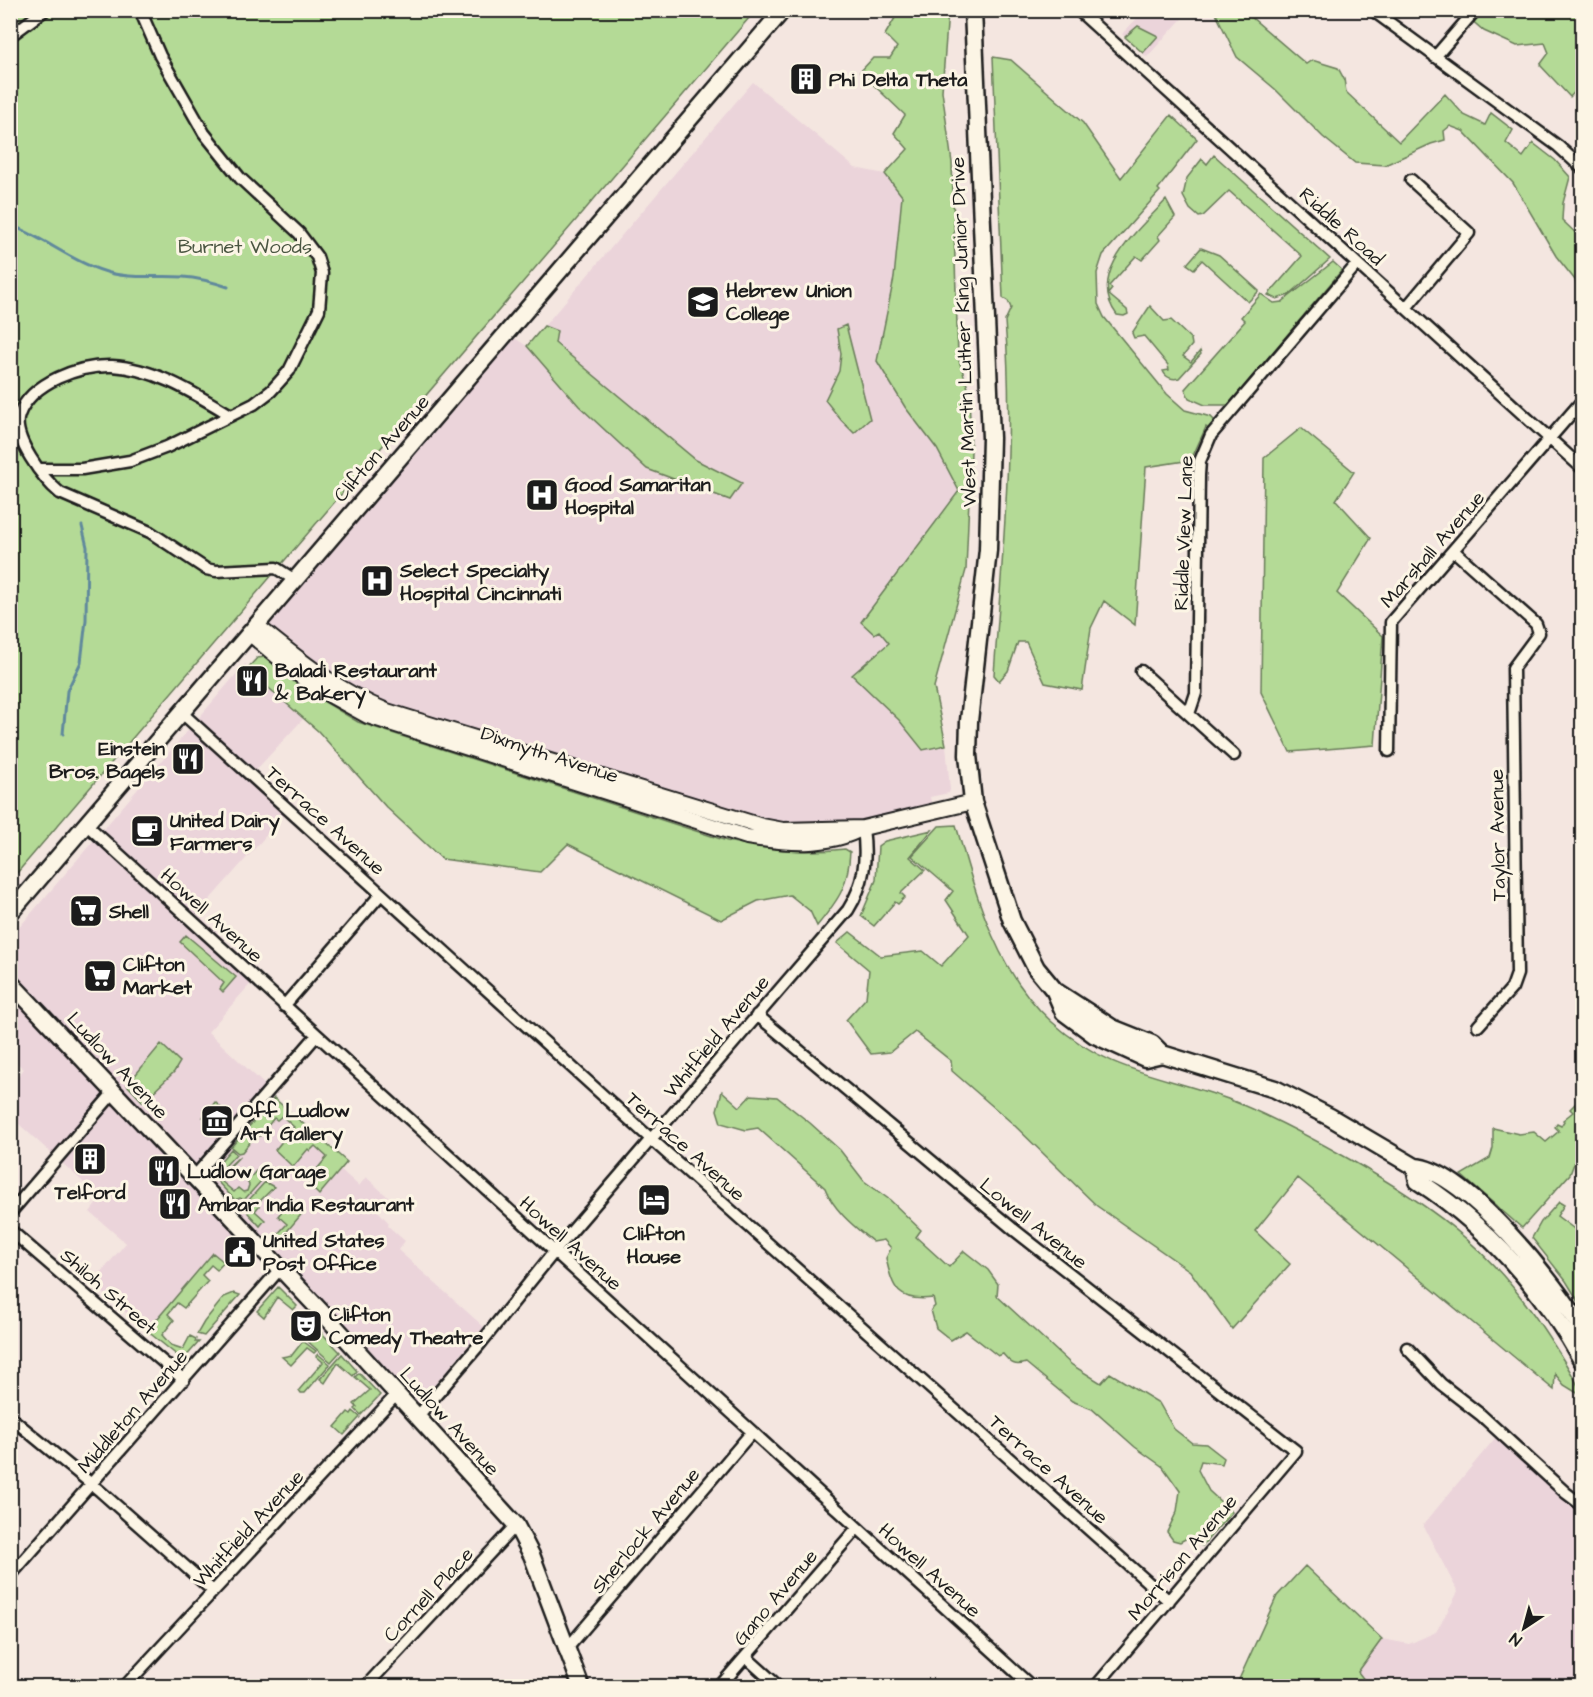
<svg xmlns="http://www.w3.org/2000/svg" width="1593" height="1697" viewBox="0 0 1593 1697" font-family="'Architects Daughter',sans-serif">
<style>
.built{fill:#ebd4da}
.green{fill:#b4da96;stroke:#687b59;stroke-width:1.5}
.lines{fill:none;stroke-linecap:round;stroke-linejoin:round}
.stream{stroke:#61899c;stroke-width:3}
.minor-casing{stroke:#1c1c1c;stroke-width:15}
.tertiary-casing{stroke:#1c1c1c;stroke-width:18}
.secondary-casing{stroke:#1c1c1c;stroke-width:20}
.primary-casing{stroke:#1c1c1c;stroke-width:21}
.minor{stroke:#fcf5e5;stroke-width:10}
.tertiary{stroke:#fcf5e5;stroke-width:14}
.secondary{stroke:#fcf5e5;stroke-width:15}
.primary{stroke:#fcf5e5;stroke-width:16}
.labels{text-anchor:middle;stroke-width:6;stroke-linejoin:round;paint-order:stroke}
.poi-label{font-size:20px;font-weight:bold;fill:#1c1c1c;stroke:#fcf5e5;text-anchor:start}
.street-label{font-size:20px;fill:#1c1c1c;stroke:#fcf5e5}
.park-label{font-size:20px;fill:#4a5541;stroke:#fcf5e5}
</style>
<rect width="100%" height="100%" fill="#f4e6e0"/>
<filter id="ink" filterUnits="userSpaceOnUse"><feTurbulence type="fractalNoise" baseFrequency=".0167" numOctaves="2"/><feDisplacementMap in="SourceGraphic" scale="12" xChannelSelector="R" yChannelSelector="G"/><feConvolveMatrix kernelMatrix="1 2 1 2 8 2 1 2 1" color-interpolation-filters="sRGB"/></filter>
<g filter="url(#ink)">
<path class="built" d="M1144,11H1189L1147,57L1122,34Z
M753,82L855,168L885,174L902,196L894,278L877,361L905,407L937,449L960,491L861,622L874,634L878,631L889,643L899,720L923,749L946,745L950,790L949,793L930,797L933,811L863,828L783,830L387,711L256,625L508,334L527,346Z
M245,664L304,718L256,770L294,804L197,914L260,973L208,1032L265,1085L274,1098L347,1162L341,1170L359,1186L366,1177L388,1197L377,1210L389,1223L388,1226L405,1241L398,1250L484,1327L406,1418L256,1257L246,1268L230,1255L224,1262L213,1253L147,1331L92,1283L126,1243L90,1212L101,1198L11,1117V1085L24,1069L11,1058L10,931L17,930Z
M1496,1437L1550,1486L1582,1511V1686H1369L1358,1672L1382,1639L1409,1644L1436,1632L1458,1592L1423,1525Z"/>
<path class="green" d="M1226,10L1244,11L1306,64L1312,60L1338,68L1344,79L1346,92L1399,142L1445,94L1464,115L1485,125L1491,113L1513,130L1506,143L1523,157L1533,143L1555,160L1570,177L1563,203L1562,220L1582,239V298L1575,280L1556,256L1513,183L1463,131L1450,126L1444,131L1445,140L1431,144L1385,165L1355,163L1323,137L1275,89L1237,57L1216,14Z
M11,11H755L11,880Z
M899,11H948L942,91L952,163L958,357L969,391L971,451L966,570L934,687L946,745L923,750L899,720L852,675L889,643L879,631L874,634L861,622L959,491L937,449L905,407L877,361L894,278L902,196L885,174L908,149L894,133L905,115L860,72L873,58H890L897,47L885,35Z
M1461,11H1582V84L1570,97L1540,65L1549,53L1545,43L1517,46L1484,31Z
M1138,26L1158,36L1143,53L1125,37Z
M993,57L1011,60L1083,123L1121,178L1171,115L1197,139L1158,189L1160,191L1103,255L1097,273L1098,304L1104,317L1167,394L1185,410L1211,417L1215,421L1208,429L1206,427L1191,460L1146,467L1135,625L1104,601L1091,628L1082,690L1045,683L1026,642H1018L1008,671L999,681L994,675C1002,557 1015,439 1005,321L1011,308L1008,301L1003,298Z
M1214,155L1330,259L1289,295L1277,299L1268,295L1302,256L1229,191L1203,216L1199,217L1190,209L1183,196L1187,178L1202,159L1207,164Z
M1166,200L1175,217L1158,236L1160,240L1142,260L1136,256L1109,286L1112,289L1108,294L1127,310L1128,314L1124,316L1117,315C1085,273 1140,229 1166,200Z
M1201,248L1219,255L1259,291L1248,302L1202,260L1194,269L1187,264Z
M1333,262L1342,270L1228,405H1205L1189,398L1185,389L1245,321L1241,317L1261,294L1274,303L1282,302Z
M1150,306L1164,321L1171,320L1191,339L1192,345L1183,356L1191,362L1200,351L1201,354L1179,378C1173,380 1166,378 1163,371L1169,370L1168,365L1144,336L1134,338L1132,333Z
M846,325L870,419L854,433L841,420L825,400L839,371L841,354L837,329Z
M544,326L557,331L555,343L696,460L742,483L730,500L647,469L579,406L527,346Z
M1301,428L1354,472L1336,500L1371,538L1337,593L1383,636L1375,745L1290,752L1261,692L1264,458Z
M266,657L308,692L358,722L727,841C767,850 804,854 845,849L850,852C848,887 839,899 817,926L810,911L790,895L758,901L721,920L568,844L540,872L442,859L386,807L318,731L247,669L257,658Z
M956,825C976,895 996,972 1052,1022C1110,1074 1161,1074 1228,1099C1271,1116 1310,1137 1349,1159C1427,1204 1482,1241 1534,1315C1543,1328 1581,1385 1582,1396L1564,1385L1555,1374L1554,1390L1298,1178L1255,1231L1290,1264L1232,1329L1190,1271L1097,1206L1012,1123L952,1071L951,1061L915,1032L890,1052L871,1054L846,1020L866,998L869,970L837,943L850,932L881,956L923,951L941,966L969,935L946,900L953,891L912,856L939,826Z
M932,830L910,857L925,870L901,893L905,897L898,904L895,902L874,926L861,916L876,880L878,846L885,841Z
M186,935L236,977L223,992L220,989L224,983L180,942Z
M161,1044L180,1062L174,1072L143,1102L127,1085Z
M722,1091L740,1107L751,1095L777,1097L810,1123L840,1150L864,1181L890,1200L921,1230L916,1237L949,1267L964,1251L988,1270L998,1284L997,1296L1072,1365L1101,1383L1110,1373L1159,1403L1174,1429L1192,1443L1206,1444L1224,1458L1222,1464L1201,1461L1198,1470L1209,1491L1232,1512L1202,1546L1189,1537L1180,1542L1173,1540L1167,1532L1177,1511L1180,1491L1163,1467L1135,1447L1092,1409L1072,1401L1026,1363C1014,1367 1011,1363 1003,1354L998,1356L966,1331L951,1340L936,1328L931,1310L935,1306L933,1298C898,1302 893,1290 886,1258L891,1248L884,1240L873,1242C855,1227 833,1210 825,1188L758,1128L746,1130L721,1123L717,1110Z
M274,1098L347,1162L319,1195L309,1185L308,1180L327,1157L315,1146L310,1151L308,1149L293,1167L275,1150L294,1127L282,1116L277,1120L274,1118L260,1136L256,1135L242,1152L238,1153L231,1147Z
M1582,1101V1143L1570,1174L1522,1228L1461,1175L1490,1158L1493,1148V1128L1519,1134L1534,1132L1546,1142L1559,1131L1555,1127L1557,1124L1561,1126L1564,1121L1563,1120L1573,1112L1570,1109L1577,1102L1580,1104Z
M215,1102L232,1118L227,1124L214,1112L208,1118L203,1117Z
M231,1149L236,1154L214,1178L210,1173Z
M240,1156L223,1174L225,1176L221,1181L234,1192L238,1188L243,1192L247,1191L249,1185L247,1181L256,1171L262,1180L244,1200L240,1198L235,1200L215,1179Z
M265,1182L274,1187L257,1204L259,1206L255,1211L265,1220L260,1226L248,1213L247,1202Z
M290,1201H295L305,1210L277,1243L273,1239L287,1224L278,1216Z
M1559,1202L1564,1205L1557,1216L1577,1231V1243L1582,1247V1307L1566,1281L1532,1238L1541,1222Z
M213,1253L224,1262L217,1270L211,1265L202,1275L208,1281L184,1308L177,1303L168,1314L174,1320L162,1335L171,1345L183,1349L190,1336L196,1339L195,1342H199L183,1360L147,1331Z
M278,1287L297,1306L293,1310L277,1297L264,1317L257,1311Z
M234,1293L240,1295L204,1336L197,1334L204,1322L224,1297Z
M316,1327L340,1352L331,1362L305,1339Z
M303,1341L316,1351L314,1353L307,1348L291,1365L282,1357L292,1355Z
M318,1354L330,1364L305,1393H301L299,1390L323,1362L316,1356Z
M342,1354L357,1371L353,1376L338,1363L325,1383L320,1379Z
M359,1373L380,1395L361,1415L355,1409L357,1407L354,1404L370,1390L355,1377Z
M353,1411L360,1417L344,1435L335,1427L348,1412L351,1414Z
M1305,1566L1382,1639L1358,1672L1369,1686H1236L1277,1596Z"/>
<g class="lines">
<path class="stream" d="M10,225C46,238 77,266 114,274C138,279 159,275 183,277C199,278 213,282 228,287
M63,734L67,691L81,662L86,620L87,547L82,526"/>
<defs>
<path id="minor" d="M1078,10L1582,468
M1372,10L1558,146L1582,168
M10,36L45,10
M1435,57L1472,14
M1406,308L1469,233L1411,180
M229,414C194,393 154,368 112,366C80,365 31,382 19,415C11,437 44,480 60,493L150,532L206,569L216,571L276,568L295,580
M38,469H82L130,461L167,447L254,404L271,391L289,371L319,310L322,273L317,257L299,233L240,178L204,133L160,56L140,10
M1454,551L1536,624L1539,633L1513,668L1517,974L1512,988L1478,1026
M1141,671L1234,755
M182,713L651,1139L1169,1601
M1189,714L1196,693L1199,475L1200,461L1211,435L1357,264
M1389,751L1391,622L1582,401
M87,825L1031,1686
M284,1006L381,894
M757,1015L1013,1229L1296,1451L1096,1686
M194,1177L317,1035
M10,1213L114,1092
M10,1230L184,1380
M1407,1348L1441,1384L1481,1415L1566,1493L1582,1505
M418,1416L480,1344L554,1252L848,910C865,883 867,859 863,828
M10,1417L100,1491L213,1591
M10,1576L280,1269
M565,1651L752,1432
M747,1658L778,1686
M125,1686L397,1394
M366,1686L516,1525
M720,1686L857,1528"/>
<path id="tertiary" d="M256,625C298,659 337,691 387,711L762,826L783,830L863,828
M249,633L310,684L368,716L747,837C786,843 827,848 863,828L973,802"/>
<path id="secondary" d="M10,913L783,10
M10,982L332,1323L516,1525L532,1556L581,1686"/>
<path id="primary" d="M973,10L991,438L988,550L969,721L968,755L973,802L1012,921L1036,968L1055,991L1112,1028L1152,1044L1162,1054L1275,1089L1330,1117L1415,1167C1465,1170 1558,1287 1582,1329
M1055,991L1064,1012L1095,1035L1145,1058L1162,1054
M1415,1167L1418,1181C1489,1227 1541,1287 1582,1360"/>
</defs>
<use href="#minor" class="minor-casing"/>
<use href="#tertiary" class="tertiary-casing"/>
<use href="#secondary" class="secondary-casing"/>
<use href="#primary" class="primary-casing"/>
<use href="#minor" class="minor"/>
<use href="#tertiary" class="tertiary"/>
<use href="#secondary" class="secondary"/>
<use href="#primary" class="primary"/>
</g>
</g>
<defs>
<symbol id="building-square" viewBox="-11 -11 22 22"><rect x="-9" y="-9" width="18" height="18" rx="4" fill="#1c1c1c" stroke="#fcf5e5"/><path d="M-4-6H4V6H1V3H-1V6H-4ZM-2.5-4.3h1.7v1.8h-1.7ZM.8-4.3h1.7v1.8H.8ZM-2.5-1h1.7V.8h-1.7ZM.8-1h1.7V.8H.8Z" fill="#fff"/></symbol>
<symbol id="university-square" viewBox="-11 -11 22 22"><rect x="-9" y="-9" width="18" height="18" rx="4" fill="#1c1c1c" stroke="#fcf5e5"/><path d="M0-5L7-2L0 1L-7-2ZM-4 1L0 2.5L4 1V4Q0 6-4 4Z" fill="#fff"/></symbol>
<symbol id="hospital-square" viewBox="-11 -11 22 22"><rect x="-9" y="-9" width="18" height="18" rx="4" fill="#1c1c1c" stroke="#fcf5e5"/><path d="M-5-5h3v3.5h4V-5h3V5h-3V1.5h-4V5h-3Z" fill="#fff"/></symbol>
<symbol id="restaurant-square" viewBox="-11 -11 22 22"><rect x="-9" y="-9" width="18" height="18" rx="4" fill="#1c1c1c" stroke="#fcf5e5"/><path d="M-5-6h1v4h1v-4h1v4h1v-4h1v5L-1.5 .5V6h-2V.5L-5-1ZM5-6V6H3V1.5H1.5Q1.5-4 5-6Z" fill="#fff"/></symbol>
<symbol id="cafe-square" viewBox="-11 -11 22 22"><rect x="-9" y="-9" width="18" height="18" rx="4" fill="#1c1c1c" stroke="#fcf5e5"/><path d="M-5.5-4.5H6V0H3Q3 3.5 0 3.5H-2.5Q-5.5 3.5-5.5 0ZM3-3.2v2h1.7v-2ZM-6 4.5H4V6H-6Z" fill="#fff"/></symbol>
<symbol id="supermarket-square" viewBox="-11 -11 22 22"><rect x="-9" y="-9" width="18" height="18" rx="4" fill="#1c1c1c" stroke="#fcf5e5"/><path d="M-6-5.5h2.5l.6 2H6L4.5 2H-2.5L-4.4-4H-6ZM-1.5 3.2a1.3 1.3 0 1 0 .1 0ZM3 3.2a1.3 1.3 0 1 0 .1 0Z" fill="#fff"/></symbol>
<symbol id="museum-square" viewBox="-11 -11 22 22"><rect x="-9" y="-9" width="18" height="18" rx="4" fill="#1c1c1c" stroke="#fcf5e5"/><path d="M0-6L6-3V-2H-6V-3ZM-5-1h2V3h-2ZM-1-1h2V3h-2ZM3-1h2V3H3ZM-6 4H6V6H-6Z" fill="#fff"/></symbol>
<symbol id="hotel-square" viewBox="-11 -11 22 22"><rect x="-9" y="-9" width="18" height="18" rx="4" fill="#1c1c1c" stroke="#fcf5e5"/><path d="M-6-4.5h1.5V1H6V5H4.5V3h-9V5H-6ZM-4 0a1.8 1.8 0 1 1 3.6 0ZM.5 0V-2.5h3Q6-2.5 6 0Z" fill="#fff"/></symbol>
<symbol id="civic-square" viewBox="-11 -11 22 22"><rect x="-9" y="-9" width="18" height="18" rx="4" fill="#1c1c1c" stroke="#fcf5e5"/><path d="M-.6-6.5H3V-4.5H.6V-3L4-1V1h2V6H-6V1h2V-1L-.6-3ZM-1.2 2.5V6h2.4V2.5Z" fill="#fff"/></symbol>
<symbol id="theatre-square" viewBox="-11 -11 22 22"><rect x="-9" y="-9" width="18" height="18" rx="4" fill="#1c1c1c" stroke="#fcf5e5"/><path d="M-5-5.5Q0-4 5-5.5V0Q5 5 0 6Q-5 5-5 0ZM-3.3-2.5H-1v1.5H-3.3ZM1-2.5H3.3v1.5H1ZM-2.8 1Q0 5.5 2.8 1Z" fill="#fff"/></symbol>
</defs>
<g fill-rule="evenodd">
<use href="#building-square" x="787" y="60" width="38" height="38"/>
<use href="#university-square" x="684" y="283" width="38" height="38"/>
<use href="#hospital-square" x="523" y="476" width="38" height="38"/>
<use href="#hospital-square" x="358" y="562" width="38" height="38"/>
<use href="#restaurant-square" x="233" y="662" width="38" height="38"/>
<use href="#restaurant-square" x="169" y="740" width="38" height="38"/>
<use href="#cafe-square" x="128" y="812" width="38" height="38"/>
<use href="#supermarket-square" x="67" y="892" width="38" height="38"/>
<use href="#supermarket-square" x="81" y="957" width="38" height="38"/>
<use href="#museum-square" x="198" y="1102" width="38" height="38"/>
<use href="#building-square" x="71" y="1140" width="38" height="38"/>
<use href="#restaurant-square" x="145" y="1152" width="38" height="38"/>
<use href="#hotel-square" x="635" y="1181" width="38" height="38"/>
<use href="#restaurant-square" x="156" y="1185" width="38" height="38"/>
<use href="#civic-square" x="221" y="1233" width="38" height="38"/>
<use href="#theatre-square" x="287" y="1307" width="38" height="38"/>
</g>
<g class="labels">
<g class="poi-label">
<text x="829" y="86">Phi Delta Theta</text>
<text x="726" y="297">Hebrew Union<tspan x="726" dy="23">College</tspan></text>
<text x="565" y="491">Good Samaritan<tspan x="565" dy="23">Hospital</tspan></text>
<text x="400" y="577">Select Specialty<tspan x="400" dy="23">Hospital Cincinnati</tspan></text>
<text x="275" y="677">Baladi Restaurant<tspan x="275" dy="23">&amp; Bakery</tspan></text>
<text x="165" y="755" text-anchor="end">Einstein<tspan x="165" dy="23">Bros. Bagels</tspan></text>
<text x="170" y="827">United Dairy<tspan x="170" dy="23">Farmers</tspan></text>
<text x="109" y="918">Shell</text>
<text x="123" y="971">Clifton<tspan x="123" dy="23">Market</tspan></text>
<text x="240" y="1117">Off Ludlow<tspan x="240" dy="23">Art Gallery</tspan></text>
<text x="187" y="1178">Ludlow Garage</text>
<text x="90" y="1199" text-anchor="middle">Telford</text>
<text x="198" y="1211">Ambar India Restaurant</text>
<text x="654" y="1240" text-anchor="middle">Clifton<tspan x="654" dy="23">House</tspan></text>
<text x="263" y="1247">United States<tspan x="263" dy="23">Post Office</tspan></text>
<text x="329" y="1321">Clifton<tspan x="329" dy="23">Comedy Theatre</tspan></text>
</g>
<g class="street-label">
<text transform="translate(1342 226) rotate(42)" y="7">Riddle Road</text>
<text transform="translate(963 332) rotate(-92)" y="7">West Martin Luther King Junior Drive</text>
<text transform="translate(381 448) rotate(-49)" y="7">Clifton Avenue</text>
<text transform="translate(1183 533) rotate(-88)" y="7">Riddle View Lane</text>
<text transform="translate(1432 549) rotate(-49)" y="7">Marshall Avenue</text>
<text transform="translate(550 754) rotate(18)" y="7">Dixmyth Avenue</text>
<text transform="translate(326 820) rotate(42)" y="7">Terrace Avenue</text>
<text transform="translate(1497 835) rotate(-91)" y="7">Taylor Avenue</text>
<text transform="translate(212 915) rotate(42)" y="7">Howell Avenue</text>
<text transform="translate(716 1036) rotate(-50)" y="7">Whitfield Avenue</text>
<text transform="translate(118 1065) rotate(47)" y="7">Ludlow Avenue</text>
<text transform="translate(686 1146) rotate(42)" y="7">Terrace Avenue</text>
<text transform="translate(1034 1223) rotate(39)" y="7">Lowell Avenue</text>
<text transform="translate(571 1243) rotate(42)" y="7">Howell Avenue</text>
<text transform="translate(109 1291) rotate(41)" y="7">Shiloh Street</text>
<text transform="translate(132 1411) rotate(-49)" y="7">Middleton Avenue</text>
<text transform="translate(450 1421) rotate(48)" y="7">Ludlow Avenue</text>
<text transform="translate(1049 1469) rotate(42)" y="7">Terrace Avenue</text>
<text transform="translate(248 1528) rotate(-47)" y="7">Whitfield Avenue</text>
<text transform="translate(645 1530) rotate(-50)" y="7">Sherlock Avenue</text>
<text transform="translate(1182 1557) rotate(-50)" y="7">Morrison Avenue</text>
<text transform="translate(930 1570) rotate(42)" y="7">Howell Avenue</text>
<text transform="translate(428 1594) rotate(-47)" y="7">Cornell Place</text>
<text transform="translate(775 1597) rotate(-50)" y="7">Gano Avenue</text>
</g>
<g class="park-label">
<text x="245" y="253">Burnet Woods</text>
</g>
</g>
<rect width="1593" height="1697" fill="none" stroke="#fcf5e5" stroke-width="36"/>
<rect x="18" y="18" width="1557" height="1661" fill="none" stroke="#1c1c1c" stroke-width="2" filter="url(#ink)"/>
<g transform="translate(1524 1628) rotate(216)" stroke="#fcf5e5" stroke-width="4.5" paint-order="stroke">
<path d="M0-4.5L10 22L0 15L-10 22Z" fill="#1c1c1c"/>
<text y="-9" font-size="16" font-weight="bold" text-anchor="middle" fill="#1c1c1c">N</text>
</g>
</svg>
